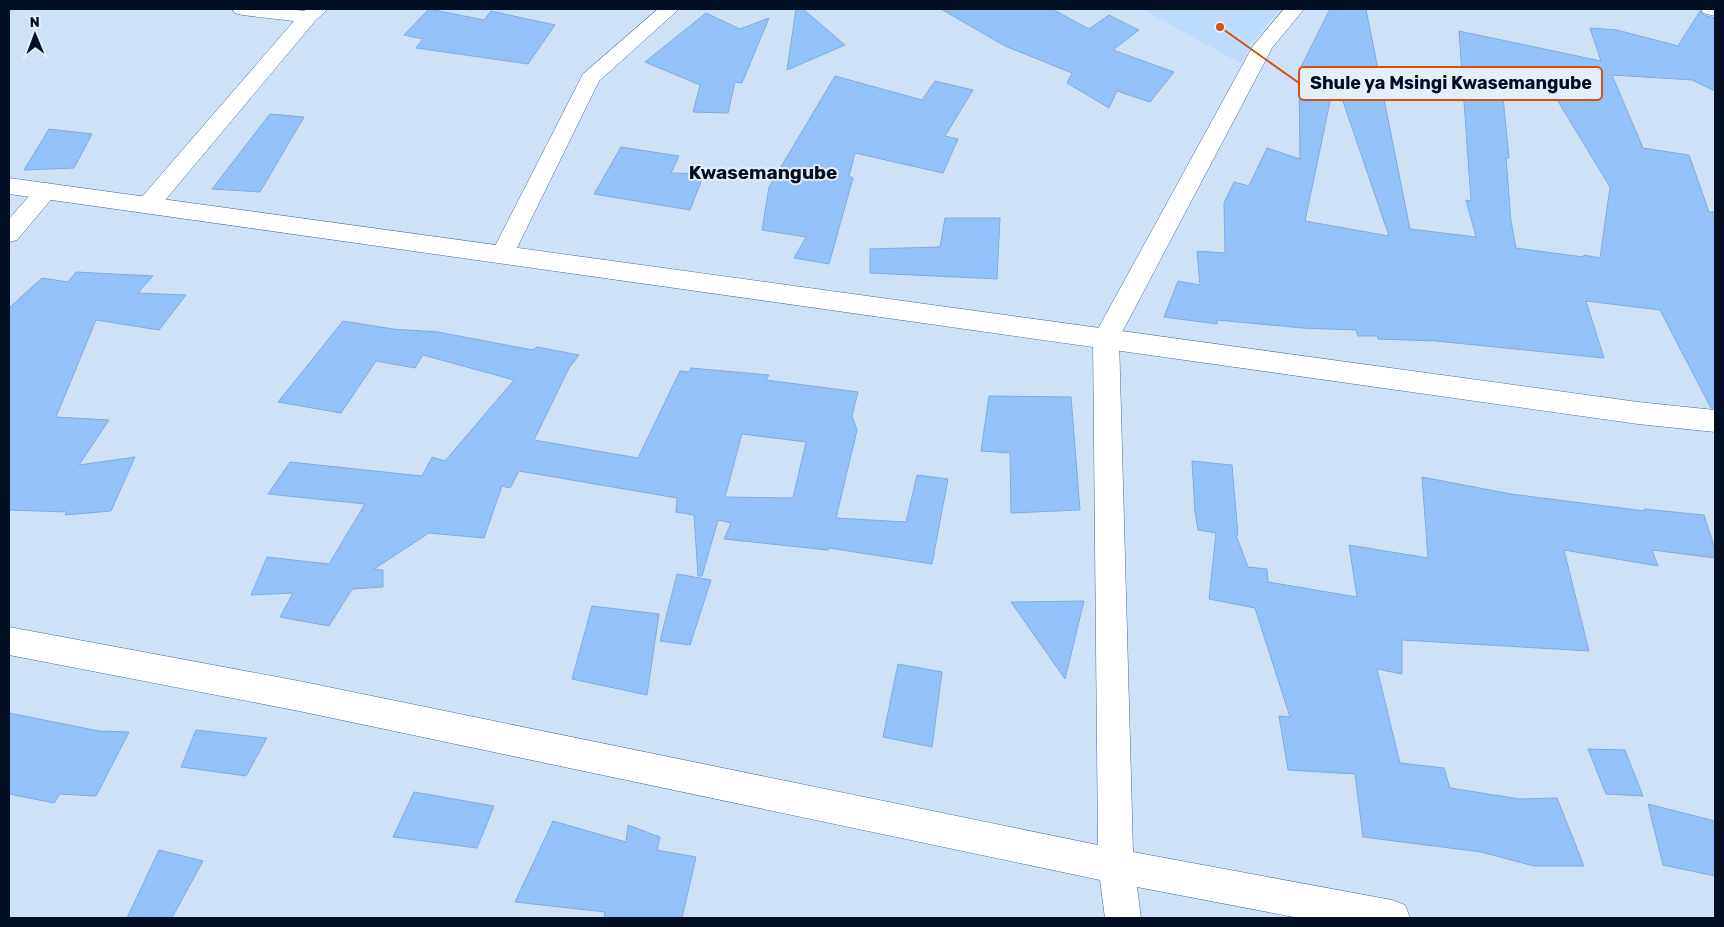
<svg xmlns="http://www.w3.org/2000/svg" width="1724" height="927" viewBox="0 0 1724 927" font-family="Rubik,sans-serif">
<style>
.built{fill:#bddbff}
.building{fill:#93c2fa;stroke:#80abdf;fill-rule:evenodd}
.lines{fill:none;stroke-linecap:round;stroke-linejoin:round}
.minor-casing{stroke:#436c9c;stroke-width:1}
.tertiary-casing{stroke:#436c9c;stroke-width:1}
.minor{fill:#fff;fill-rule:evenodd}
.tertiary{fill:#fff;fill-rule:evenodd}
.labels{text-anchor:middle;stroke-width:4;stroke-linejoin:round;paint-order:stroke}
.quarter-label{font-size:19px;font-weight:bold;fill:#020f22;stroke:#e4edf8}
.leader{fill:none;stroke:#d1520e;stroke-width:2}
.callout-dot{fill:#d1520e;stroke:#e4edf8;stroke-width:2}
.callout{fill:#e4edf8;stroke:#d1520e;stroke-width:2}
.callout-label{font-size:18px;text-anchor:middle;font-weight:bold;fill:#020f22}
</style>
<rect width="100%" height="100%" fill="#cfe1f6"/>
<path class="built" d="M1142,9H1280L1250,45L1242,64Z"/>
<path class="building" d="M429,9L484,20L491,11L555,25L528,64L416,48L423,39L404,35Z
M796,9H803L845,45L787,70Z
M941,9H1052L1089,29L1109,15L1139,30L1113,50L1174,72L1150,102L1117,91L1109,108L1067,83L1072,73L1005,46Z
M1330,9H1366L1410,229L1476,237L1466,200L1471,201L1459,31L1601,61L1590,28L1617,30L1678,46L1700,11L1703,15L1715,18V91L1692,80L1612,75L1643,148L1689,155L1709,212H1715V408H1711L1660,310L1586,301L1604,358L1436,341L1378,339L1377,336H1358L1356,330L1302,328L1217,320V324L1164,317L1178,281L1200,285L1197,251L1225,253L1224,203L1234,182L1249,186L1267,148L1300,159L1299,71ZM1335,78L1389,236L1305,221ZM1502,87L1556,98L1610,187L1600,258L1584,255L1583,257L1516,248L1511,221L1506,158H1509Z
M706,13L740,29L769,18L742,83L735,82L728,113L693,112L700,85L645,62Z
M835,76L922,100L935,81L973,90L945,136L958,139L943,173L855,153L849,176L853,178L829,264L794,258L806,237L762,230L769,187Z
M270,114L304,117L260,192L212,189Z
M49,129L92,134L74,168L24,170Z
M621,147L679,156L671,173L704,174L690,210L594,194Z
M945,218H1000L997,279L870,273V249L940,247Z
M76,272L153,276L138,293L186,295L159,330L96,320L56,417L109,420L79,465L135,457L111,511L65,515L67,512L9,510V308L42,278L68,282Z
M343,321L393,329L438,332L533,350L537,347L579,355L569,368L534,440L638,458L680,371L689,372L691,368L769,375L766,380L858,392L852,416L857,430L836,518L906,522L917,475L948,479L932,564L829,548L828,550L724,539L731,523L718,520L702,576H698L694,515L676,512L677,498L519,471L510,488L502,486L484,538L429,533L374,569L383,570V587L352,589L329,626L280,617L293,593L251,595L267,557L329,564L365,504L268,494L290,462L422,476L432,457L445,461L514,380L423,355L415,368L376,361L341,413L278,402ZM742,434L806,442L793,498L725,497Z
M989,396L1071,397L1080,510L1011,513L1010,453L981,451Z
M1192,461L1232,465L1238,535H1236L1248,567L1267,569L1268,582L1357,597L1349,545L1428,558L1422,477L1511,494L1645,511L1644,509L1704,515L1715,549V558L1652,550L1658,566L1564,550L1589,651L1402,640V674L1377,669L1400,763L1444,768L1450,788L1520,799L1557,798L1584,866H1534L1481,852L1363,837L1355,774L1288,770L1279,716L1290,717L1255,608L1209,599L1216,533L1198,530L1195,512Z
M677,574L711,580L690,645L660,641Z
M1084,601L1065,679L1011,602Z
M592,606L659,614L647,695L572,679Z
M898,664L942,672L932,747L883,737Z
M9,713L99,731L129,732L96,796L60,794L54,803L9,794Z
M196,730L267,738L246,776L181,767Z
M1588,749L1625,750L1643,796L1606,794Z
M414,792L494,806L477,848L393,837Z
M1648,804L1715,821V876L1663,865Z
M553,821L626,842L628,825L660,837L657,850L696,857L682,918H604L605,912L515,902Z
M159,850L203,861L172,918H127Z"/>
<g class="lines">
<defs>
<path id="minor" d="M232,9H287L304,11L307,9H328L315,21L156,211L148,213L140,211L137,205L140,199L294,21L242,15L235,13Z
M658,9H679L599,81L511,260L503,262L495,260L491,254L583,74Z
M1284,9H1304L1272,48L1119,338L1133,852L1392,900L1405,905L1410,918H1299L1137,887L1141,918H1105L1100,880L299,711L9,655V627L299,681L1098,845L1093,338L1253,46Z
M1701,9H1715V16L1703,13Z
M46,183L54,186L57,191L54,196L17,240L9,242V219L38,186Z"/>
<path id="tertiary" d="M9,178L1638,402L1715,410V432L1638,424L9,194Z"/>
</defs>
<use href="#minor" class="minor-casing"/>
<use href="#tertiary" class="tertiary-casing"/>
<use href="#minor" class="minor"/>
<use href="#tertiary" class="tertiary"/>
</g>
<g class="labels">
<g class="quarter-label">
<text x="763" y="179">Kwasemangube</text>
</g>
</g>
<path class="leader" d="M1220 27L1299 83"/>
<circle class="callout-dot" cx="1220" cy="27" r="5"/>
<rect class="callout" x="1299" y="67" width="303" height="33" rx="5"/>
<g class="callout-label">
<text x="1451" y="89">Shule ya Msingi Kwasemangube</text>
</g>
<rect width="1724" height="927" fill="none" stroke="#020f22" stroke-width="20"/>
<g transform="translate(35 35) rotate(359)" stroke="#e4edf8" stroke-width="4" paint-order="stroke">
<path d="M0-4L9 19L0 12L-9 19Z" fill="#020f22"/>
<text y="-8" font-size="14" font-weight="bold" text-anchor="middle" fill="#020f22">N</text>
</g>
</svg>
